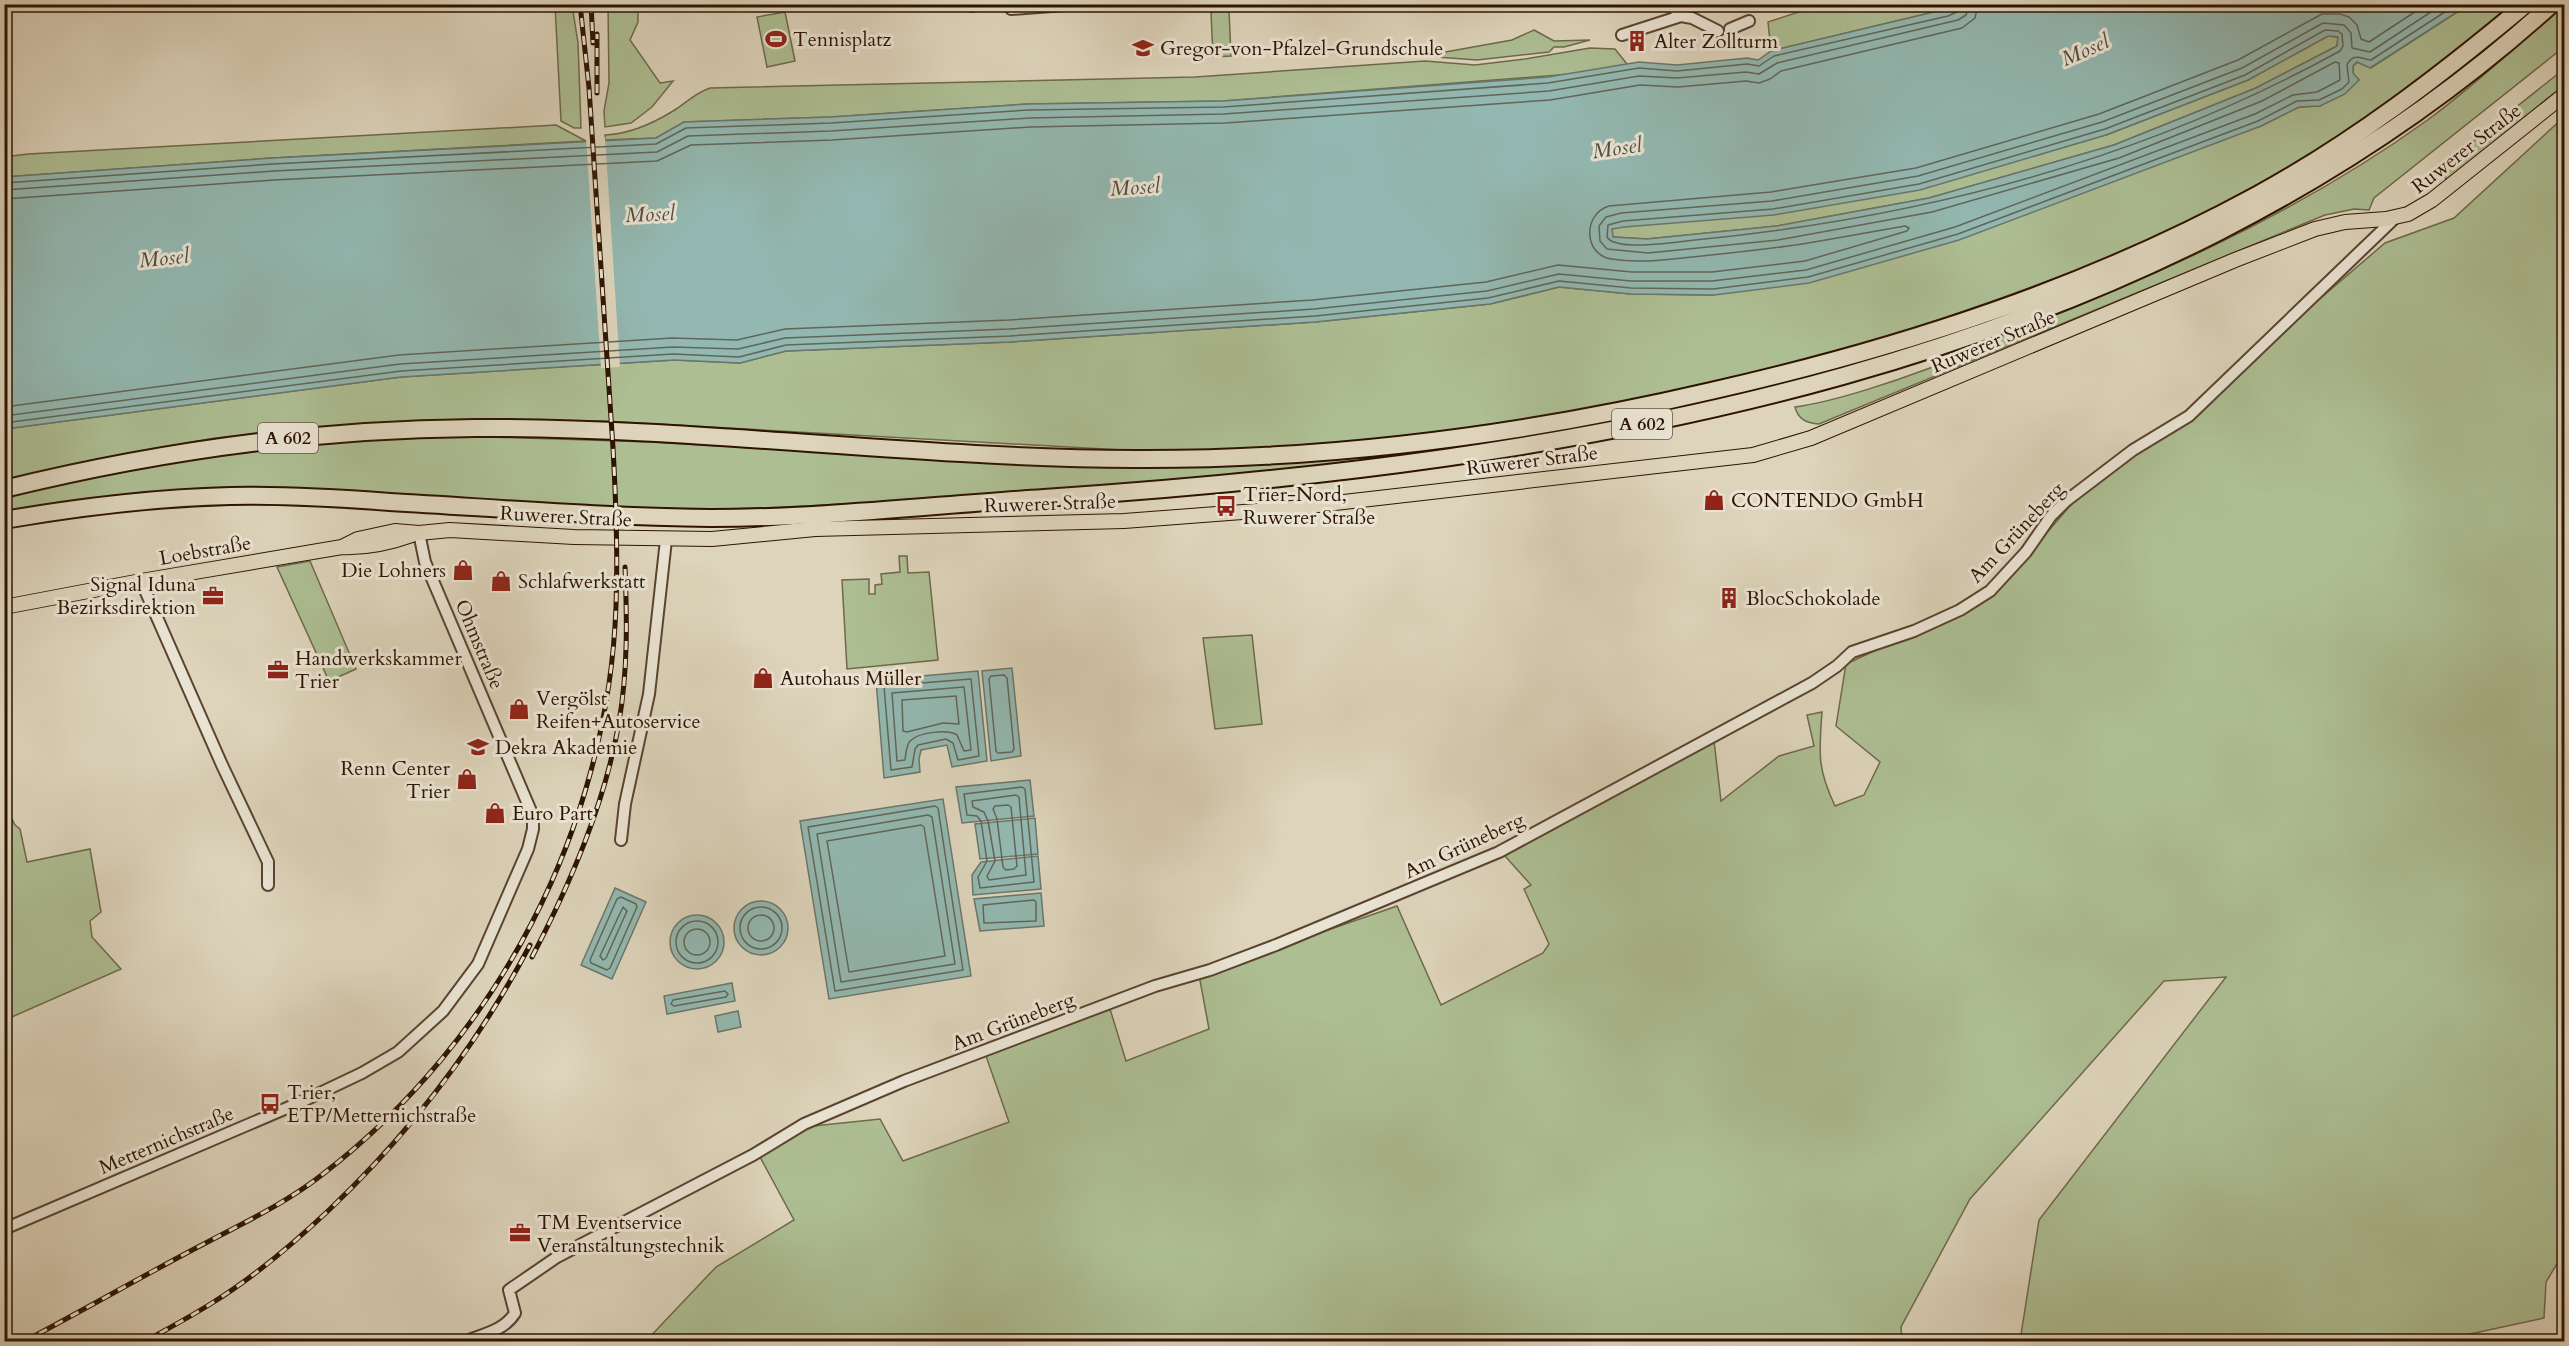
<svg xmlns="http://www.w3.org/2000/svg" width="2569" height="1346" viewBox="0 0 2569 1346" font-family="Cardo,serif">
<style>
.green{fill:#adbe93;stroke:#6e694a;stroke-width:1.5}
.water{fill:#93b8b1;stroke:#6b766a;stroke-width:1.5;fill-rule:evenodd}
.pier{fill:#ddd4bb}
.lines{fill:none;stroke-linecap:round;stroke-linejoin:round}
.shore{stroke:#606658;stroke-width:1.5}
.minor-casing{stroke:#5a442f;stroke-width:14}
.major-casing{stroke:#2e1400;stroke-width:16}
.highway-casing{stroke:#2e1400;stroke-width:20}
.minor{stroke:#e9e3d3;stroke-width:10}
.major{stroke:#ddd4bb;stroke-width:14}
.highway{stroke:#ddd4bb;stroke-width:16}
.rail-casing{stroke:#2e1400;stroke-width:5}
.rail{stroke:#e9e3d3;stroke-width:3;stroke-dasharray:9;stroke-linecap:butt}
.labels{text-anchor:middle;stroke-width:6;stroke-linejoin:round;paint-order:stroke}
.shield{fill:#e9e3d3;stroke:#66523f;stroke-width:1.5}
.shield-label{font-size:18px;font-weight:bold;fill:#2e1400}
.poi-label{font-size:20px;fill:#2e1400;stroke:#e9e3d3;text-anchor:start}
.street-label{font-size:20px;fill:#2e1400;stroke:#e9e3d3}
.water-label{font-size:21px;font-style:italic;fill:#514d3e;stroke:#e9e3d3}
</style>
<rect width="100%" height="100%" fill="#ddd4bb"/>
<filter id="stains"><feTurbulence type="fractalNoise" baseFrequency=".00333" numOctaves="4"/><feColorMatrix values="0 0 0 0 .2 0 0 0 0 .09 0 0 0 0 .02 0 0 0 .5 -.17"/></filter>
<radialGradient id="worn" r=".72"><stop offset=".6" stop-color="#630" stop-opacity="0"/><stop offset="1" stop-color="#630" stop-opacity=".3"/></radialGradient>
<path class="green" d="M555,5H572L578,43L581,128H574L561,121Z
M608,5H638V22L630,40L660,83L673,81L652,107L631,123L605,127L604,111L609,83Z
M1820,5H1963L1771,51L1768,22Z
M2468,5H2513C2433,73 2346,137 2253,187C2206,213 2157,238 2107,259C2071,274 2033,286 1996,300C1723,399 1430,451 1140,451L603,421L373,423L215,438L119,455L5,483V429L401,377L674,360L740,363L786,351L1010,342L1315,322L1490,304L1559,287L1631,294L1713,295L2261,126L2299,107L2320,106L2359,80L2353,74V66L2358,62L2371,68Z
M2564,5V47L2374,198L2369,210L2354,209L2325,215L1819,424C1806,423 1798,419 1795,407C1833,402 1893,382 1930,368C1948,361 1965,350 1984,343C2140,283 2292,218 2429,119C2476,84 2520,43 2564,5Z
M1229,11L1231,56L1213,57L1211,12Z
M785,12L795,61L767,67L757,17Z
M1534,30L1554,41L1590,40L1564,47H1554L1549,52L1477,60L1423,56L1512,40Z
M2328,36L2338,37L2337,46L2256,88L2114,145L1929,198L1777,226L1647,239L1613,237L1611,229L2106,135L2248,80Z
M1590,48L1615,49L1627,64L1584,73L1223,101L1029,104L831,117L684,122L656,138L605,140V135C630,134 652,124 673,111C686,103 695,93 710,88L1195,77L1425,61L1475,65L1525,59Z
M2564,69V85L2447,181L2440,168Z
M2564,117V1252L2546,1282L2544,1318L2433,1342L2020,1341L2039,1220L2226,977L2164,981L1970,1199L1901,1327L1902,1341L645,1342L716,1267L794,1220L760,1157L804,1127L880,1119L903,1161L1009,1122L986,1056L1110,1009L1126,1061L1209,1029L1199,975L1397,906L1441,1005L1543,953L1549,944L1524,889L1531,885L1504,855L1714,741L1721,801L1779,756L1814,746L1807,715L1822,712C1819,753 1817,768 1835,806L1864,795L1880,762L1836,726L1846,664L1991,597L2083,491L2185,414L2385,243L2454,218Z
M556,125L586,141L273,158L5,177L4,157L28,154Z
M458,436L650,442L962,460L1424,450L1423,455C1274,474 1125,486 975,496C889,501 803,508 718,509C560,511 404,488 246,488C165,488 84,499 5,512V497C152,456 305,440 458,436Z
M899,556H907L908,573L929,572L938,660L847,669L842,580L869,579V594H875V585L882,584L881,574L900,572Z
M310,561L356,669L329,681L277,567Z
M1252,635L1262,724L1215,729L1203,638Z
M5,805L15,825L20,829L27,862L90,849L101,912L90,921L92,937L121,969L5,1020Z"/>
<path class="water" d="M1963,5H2468L2370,68L2357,62L2353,66V73L2359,80L2345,94L2320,106L2299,107L2261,126L1959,240L1809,283L1714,295L1631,294L1559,287L1490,304L1315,322L1010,342L786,351L740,363L674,360L401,377L5,429L4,177L273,158L656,138L684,122L831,117L1029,104L1223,101L1548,77L1639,62L1677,65L1747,58L1758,60L1771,51ZM2328,36L2338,37L2337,46L2256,88L2114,145L1929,198L1777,226L1647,239L1613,237L1612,229L1624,227L1774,215L1920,190L2106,135L2248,80Z
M1012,668L1021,756L991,761L982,671Z
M978,671L987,761L952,767L947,745L921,750L919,759L920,772L884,778L876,680Z
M1030,780L1034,816L962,823L956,787Z
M943,799L971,976L829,999L800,821Z
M1035,818L1038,854L980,859L975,824Z
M1038,856L1041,889L973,895L972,875L981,862Z
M615,888L646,902L612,979L581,965Z
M1041,893L1044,926L980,931L974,899Z
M734 928a27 27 0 1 1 54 0a27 27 0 1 1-54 0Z
M670 942a27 27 0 1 1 54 0a27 27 0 1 1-54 0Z
M732,983L735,1001L667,1014L664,996Z
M738,1011L741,1027L718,1032L715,1016Z"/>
<path class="pier" d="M605,137L620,367L601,368L586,138Z"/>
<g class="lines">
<path class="shore" d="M2325,30L2338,31L2342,34L2343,46L2340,51C2142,160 1919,218 1695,240C1678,242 1616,252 1607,237L1608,225L1623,221L1773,209L1919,184L2105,129L2245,75Z
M4,183L273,164L656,144L686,128L831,123L1029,110L1223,107L1548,83L1639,68L1677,71L1747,64L1759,66L1774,56L1948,16L1959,11L1961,4
M4,190L274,171L657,152L688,136L831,131L1030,118L1224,114L1549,91L1639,76L1677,78L1746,72L1759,74L1777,63L1958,20L1966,15L1969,4
M4,199L274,180L657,161L691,145L832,140L1030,127L1225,123L1550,100L1640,85L1678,87L1746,81L1759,83L1770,79L1781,71L1962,28L1975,18L1978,4
M4,407L399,355L672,338L737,340L785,329L1009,320L1313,300L1486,282L1558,265L1632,272H1712L1805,261L1907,231L1909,228L1905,226C1877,231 1848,236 1820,241C1781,248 1742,252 1702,256C1672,259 1641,264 1611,259C1583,254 1583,214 1609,206L1771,192L1916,168L2099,114L2238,60L2322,14H2340L2349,17L2357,25L2361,39L2369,42L2427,4
M4,416L400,364L673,347L738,349L785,338L1009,329L1314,309L1487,291L1559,274L1631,281H1712L1806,270L1955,227L2255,114L2293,95L2317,92L2340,80L2339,63L2335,62L2262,101L2119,158L1932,212L1778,240L1648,253L1607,249L1600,241L1599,226L1606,217L1621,213L1772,201L1918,176L2102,122L2242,68L2323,23L2344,25L2351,33L2352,48L2370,52L2443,4
M4,423L401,371L673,354L739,357L786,345L1010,336L1315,316L1488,298L1559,281L1631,288L1713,289L1808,277L1958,234L2258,121L2297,101L2319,100L2342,89L2349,82L2347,65C2353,52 2361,59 2371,60L2457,4
M1004,675L1007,678L1014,749L1012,752L998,753L996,751L989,679L991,676Z
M971,679L979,756L958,760L953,743L946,739L918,745L915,749L912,767L891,770L884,686Z
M964,687L971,750L964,751L957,735C947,729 919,732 910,741C906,746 906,754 905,760L897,761L892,693Z
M956,696L959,724L943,723L907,732L903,731L902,700Z
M1022,787L1025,789L1034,882L980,888L978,877L987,861L981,821L977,816L967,815L964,794Z
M1016,795L1019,797L1026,875L989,880L987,876L995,861L988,821L984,812L973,807L972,801Z
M1008,805L1011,807L1017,866L1014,869L1006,870L1003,867L997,819L993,809L995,806Z
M935,806L938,808L963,970L835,991L808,827Z
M928,815L932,817L955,964L841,982L817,834Z
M921,825L924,827L945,956L849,972L827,841Z
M621,897L636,904L637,907L610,968L607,970L591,963L590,960L617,899Z
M1034,900L1036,902V921L984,923L983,905Z
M623,907L627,911L606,958L603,960L600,956Z
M740 928a21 21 0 1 1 42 0a21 21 0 1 1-42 0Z
M748 928a13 13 0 1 1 26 0a13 13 0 1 1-26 0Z
M676 942a21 21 0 1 1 42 0a21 21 0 1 1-42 0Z
M684 942a13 13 0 1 1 26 0a13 13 0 1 1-26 0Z
M725,991L728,994L726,997L674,1006L671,1004L673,1000Z"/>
<defs>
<path id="minor" d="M1670,4L1681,16
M972,6L974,4
M1011,9L1078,4
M1730,29L1749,21
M1622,35L1681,16L1692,18L1718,31
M141,581L222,765L268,862V885
M621,840L625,804L649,694L666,540
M4,1229L301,1102L362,1073L398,1052L443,1011L478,964L528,849L533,829V816L425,562L419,533
M464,1342C483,1334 504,1331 515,1313L509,1290L557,1257L753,1155L804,1124L904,1081L1155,986L1210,970L1276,945L1499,852L1812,683L1837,666L1852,652L1914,631L1960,610L1990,591L2026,552L2051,516L2066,501L2133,450L2189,416L2395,218"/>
<path id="major" d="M342,547L358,539L395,531L419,533L450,530L574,537L712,539L815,529L1124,521L1283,509L1753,455L1811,438L2235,260L2315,229L2345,222L2386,219L2408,214L2432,200L2564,95
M4,607L141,581L342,547C366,548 390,543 412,535"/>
<path id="highway" d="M4,489C159,451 316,429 475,428C695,427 915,458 1135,459C1329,460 1522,435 1711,391C1901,348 2086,288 2257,195C2354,142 2441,75 2526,4
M4,520C79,507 154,498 230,496C284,495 337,498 390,502C497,508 604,517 711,518C822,518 933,505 1044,498C1571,463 2146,372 2552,4"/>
</defs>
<use href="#minor" class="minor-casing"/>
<use href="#major" class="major-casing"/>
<use href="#highway" class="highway-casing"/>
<use href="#minor" class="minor"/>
<use href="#major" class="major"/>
<use href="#highway" class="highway"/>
<defs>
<path id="rail" d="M591,4L593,43
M597,93V34
M532,957C570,884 605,804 619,722C628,670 627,619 625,567
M23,1342C82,1311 139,1278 198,1247C241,1224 285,1204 323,1174C498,1039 608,827 616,606C618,553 616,501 613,448L589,88L580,4
M144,1342C167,1329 190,1317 212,1303C254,1277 293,1244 329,1210C412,1131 477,1046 530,945"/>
</defs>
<use href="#rail" class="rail-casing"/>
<use href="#rail" class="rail"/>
</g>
<defs>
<symbol id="stadium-bare" viewBox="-9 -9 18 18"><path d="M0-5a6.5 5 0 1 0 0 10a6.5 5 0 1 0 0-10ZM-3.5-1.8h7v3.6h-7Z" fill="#8f2418" stroke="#e9e3d3" stroke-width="2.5" paint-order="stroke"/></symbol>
<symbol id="building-bare" viewBox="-9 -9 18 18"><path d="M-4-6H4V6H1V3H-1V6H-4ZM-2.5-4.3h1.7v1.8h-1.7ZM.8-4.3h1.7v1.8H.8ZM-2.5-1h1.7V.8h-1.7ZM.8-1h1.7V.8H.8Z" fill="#8f2418" stroke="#e9e3d3" stroke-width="2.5" paint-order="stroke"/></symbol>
<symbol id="school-bare" viewBox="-9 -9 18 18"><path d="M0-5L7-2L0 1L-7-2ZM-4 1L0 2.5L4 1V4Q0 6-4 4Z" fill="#8f2418" stroke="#e9e3d3" stroke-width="2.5" paint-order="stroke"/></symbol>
<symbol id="shop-bare" viewBox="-9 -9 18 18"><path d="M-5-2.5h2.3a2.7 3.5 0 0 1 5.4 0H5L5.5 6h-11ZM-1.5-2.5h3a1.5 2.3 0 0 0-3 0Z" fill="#8f2418" stroke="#e9e3d3" stroke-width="2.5" paint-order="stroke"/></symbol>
<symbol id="bus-bare" viewBox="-9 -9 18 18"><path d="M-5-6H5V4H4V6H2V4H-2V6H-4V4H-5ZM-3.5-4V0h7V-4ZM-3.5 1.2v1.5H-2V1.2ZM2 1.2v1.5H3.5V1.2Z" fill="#8f2418" stroke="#e9e3d3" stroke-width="2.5" paint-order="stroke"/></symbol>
<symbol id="office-bare" viewBox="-9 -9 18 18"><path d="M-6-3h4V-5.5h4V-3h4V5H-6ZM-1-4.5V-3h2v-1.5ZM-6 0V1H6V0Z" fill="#8f2418" stroke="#e9e3d3" stroke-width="2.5" paint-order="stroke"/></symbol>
</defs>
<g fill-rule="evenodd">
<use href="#stadium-bare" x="761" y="24" width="30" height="30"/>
<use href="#building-bare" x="1622" y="26" width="30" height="30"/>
<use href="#school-bare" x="1128" y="33" width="30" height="30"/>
<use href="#shop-bare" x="1699" y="485" width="30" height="30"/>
<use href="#bus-bare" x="1211" y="491" width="30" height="30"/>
<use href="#shop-bare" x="448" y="555" width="30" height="30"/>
<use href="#shop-bare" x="486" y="566" width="30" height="30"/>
<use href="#office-bare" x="198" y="581" width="30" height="30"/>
<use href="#building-bare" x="1714" y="583" width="30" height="30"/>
<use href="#office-bare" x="263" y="655" width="30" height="30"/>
<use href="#shop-bare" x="748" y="663" width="30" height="30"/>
<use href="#shop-bare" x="504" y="694" width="30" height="30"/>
<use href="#school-bare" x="463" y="732" width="30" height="30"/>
<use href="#shop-bare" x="452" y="764" width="30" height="30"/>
<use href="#shop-bare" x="480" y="798" width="30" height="30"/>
<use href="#bus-bare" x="255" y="1089" width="30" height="30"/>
<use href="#office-bare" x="505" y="1218" width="30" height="30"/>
</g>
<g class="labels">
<g class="shield">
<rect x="1612" y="409" width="60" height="30" rx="4.5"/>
<rect x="258" y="423" width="60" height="30" rx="4.5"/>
</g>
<g class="shield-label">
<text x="1642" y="430">A 602</text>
<text x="288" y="444">A 602</text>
</g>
<g class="poi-label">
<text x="793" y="46">Tennisplatz</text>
<text x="1654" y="48">Alter Zollturm</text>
<text x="1160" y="55">Gregor-von-Pfalzel-Grundschule</text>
<text x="1243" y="501">Trier-Nord,<tspan x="1243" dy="23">Ruwerer Straße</tspan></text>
<text x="1731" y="507">CONTENDO GmbH</text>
<text x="446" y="577" text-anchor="end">Die Lohners</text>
<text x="518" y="588">Schlafwerkstatt</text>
<text x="196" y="591" text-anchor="end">Signal Iduna<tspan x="196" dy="23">Bezirksdirektion</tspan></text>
<text x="1746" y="605">BlocSchokolade</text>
<text x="295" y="665">Handwerkskammer<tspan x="295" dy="23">Trier</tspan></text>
<text x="780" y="685">Autohaus Müller</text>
<text x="536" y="705">Vergölst<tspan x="536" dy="23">Reifen+Autoservice</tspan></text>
<text x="495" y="754">Dekra Akademie</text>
<text x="450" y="775" text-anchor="end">Renn Center<tspan x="450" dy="23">Trier</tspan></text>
<text x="512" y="820">Euro Part</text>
<text x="287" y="1099">Trier,<tspan x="287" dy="23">ETP/Metternichstraße</tspan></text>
<text x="537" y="1229">TM Eventservice<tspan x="537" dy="23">Veranstaltungstechnik</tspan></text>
</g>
<g class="street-label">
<text transform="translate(2466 148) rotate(-38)" y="7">Ruwerer Straße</text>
<text transform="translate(1993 341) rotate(-23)" y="7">Ruwerer Straße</text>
<text transform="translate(1532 460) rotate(-7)" y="7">Ruwerer Straße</text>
<text transform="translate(1050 503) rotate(-2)" y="7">Ruwerer Straße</text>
<text transform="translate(566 516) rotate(3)" y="7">Ruwerer Straße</text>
<text transform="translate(2016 532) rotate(-47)" y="7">Am Grüneberg</text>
<text transform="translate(205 550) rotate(-10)" y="7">Loebstraße</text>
<text transform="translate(480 644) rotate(67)" y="7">Ohmstraße</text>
<text transform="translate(1464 845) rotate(-25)" y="7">Am Grüneberg</text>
<text transform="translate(1013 1021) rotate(-21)" y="7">Am Grüneberg</text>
<text transform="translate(166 1140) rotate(-23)" y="7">Metternichstraße</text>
</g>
<g class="water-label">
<text transform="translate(2085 50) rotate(-24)" y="7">Mosel</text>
<text transform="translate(1617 148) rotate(-8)" y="7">Mosel</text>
<text transform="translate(1135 187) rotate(-4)" y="7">Mosel</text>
<text transform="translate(650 214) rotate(-3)" y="7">Mosel</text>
<text transform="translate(164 258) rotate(-6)" y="7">Mosel</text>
</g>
</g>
<rect width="2569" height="1346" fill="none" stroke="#ddd4bb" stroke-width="24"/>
<rect x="6" y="6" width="2557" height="1334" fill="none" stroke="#2e1400" stroke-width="3"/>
<rect x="12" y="12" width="2545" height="1322" fill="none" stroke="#2e1400" stroke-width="1.5"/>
<rect width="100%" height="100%" filter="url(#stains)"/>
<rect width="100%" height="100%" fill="url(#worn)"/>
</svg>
